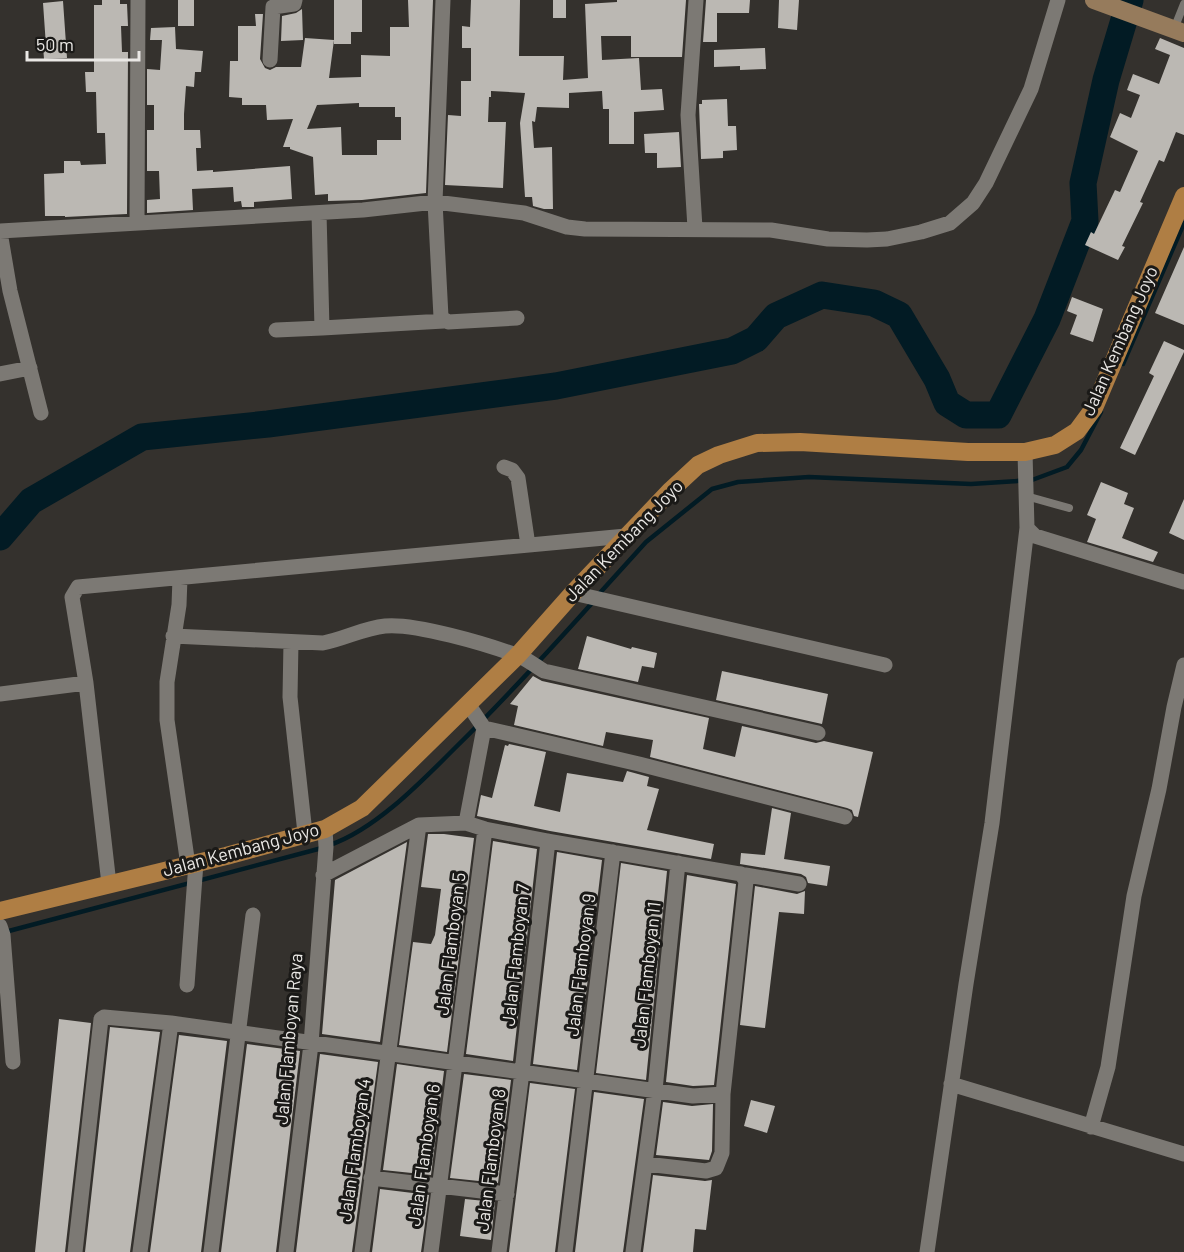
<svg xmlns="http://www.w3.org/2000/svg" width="1184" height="1252" viewBox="0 0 1184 1252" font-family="Barlow,sans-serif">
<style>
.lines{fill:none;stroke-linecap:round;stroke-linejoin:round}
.stream{stroke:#021b24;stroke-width:4.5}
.river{stroke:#021b24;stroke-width:27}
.building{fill:#bbb8b3;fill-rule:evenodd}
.service{stroke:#7c7974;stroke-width:8}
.minor{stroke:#7c7974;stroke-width:15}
.secondary{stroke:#967b5c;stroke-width:18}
.primary{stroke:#af7e44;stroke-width:18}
.labels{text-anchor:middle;stroke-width:6;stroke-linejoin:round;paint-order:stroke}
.street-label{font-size:18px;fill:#eae8e5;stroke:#1a1917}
</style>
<rect width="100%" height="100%" fill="#34312d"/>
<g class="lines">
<path class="stream" d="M1123,364L1184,223
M598,595L646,542L712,489L738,482L809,477L971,484L1032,480L1067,467L1081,450L1101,412
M330,845C376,829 421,782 455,748C503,701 548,652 593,602
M5,932L322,848"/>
<path class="river" d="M0,537L31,501L142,437L268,424L556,386L732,351L756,339L776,316L822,295L874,303L899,315L937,379L947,403L966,415H998L1047,319L1085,221L1083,183L1106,80L1130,0"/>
</g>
<path class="building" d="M102,0H120V4H127L128,26H121L122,52H128L127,214L65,217V216H45L44,174L64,173V161H80L81,165L106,164L105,133H97L96,92H86L85,72H94V5H102Z
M178,0H194V26H178Z
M334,0H362V32H351V44H334Z
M408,0H433L426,193L362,200L328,201V194L315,195L313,157L290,149V147H283L293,119L267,120L266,105H242V98L229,97L230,61H238V26H256L255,14H263L260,59L265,68L270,70L276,67H301L305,38L334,40L329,78L361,77V55L390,56V27H409ZM359,103V107H395V117H401V140H377V155H342L341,127L307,129L317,105Z
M471,0H520L519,56H564L563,80L588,78L585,4L617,2V0H686L682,57H631V36H601L602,60L639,58L641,90L662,89L664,110L634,112V144H609V109H603L602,91L569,93V108L537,107L535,122L532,121L534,148L552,147L553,209H544L533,206L532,197H525L520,123L525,93L491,91V97H489L488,122H506L503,188L445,185L448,115L461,116V81H471V48H462V26L470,27Z
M553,0H566V18H553Z
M706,0H750L749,13H717V42H703Z
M779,0H799L797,30L778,28Z
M63,1L67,58L44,59L43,46H46L43,3Z
M302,9L303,40L281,41L282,16L296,13Z
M175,27L176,49L203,51L201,72H195L194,87L186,86L184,114V130H200L201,148H196L197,171L213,170V172L290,166L292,199L254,202V207H242L241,201L234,202L233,187L192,189L193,210L147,213V200L160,199L159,171H147V130H154V105H147V69L160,70L162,40H150L151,28Z
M1160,38L1184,48V135L1176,132L1164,162L1159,160L1140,202L1143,203L1122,246L1125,247L1118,260L1085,245L1091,232L1094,234L1115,190L1120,192L1138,151L1110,137L1120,113L1131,118L1140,95L1127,90L1133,74L1159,84L1170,55L1155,49Z
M765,48L766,69L740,70V66L714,67V50Z
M727,99L728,126H736L737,150L723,151V158L701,159L699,104H702V100Z
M679,132L681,167L657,168V153H645L644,134Z
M1184,247V325L1155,313Z
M1072,297L1103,309L1093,342L1070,334L1077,315L1067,311Z
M1164,341L1184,350V352L1135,455L1120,448L1154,376L1149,373Z
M1101,482L1128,493L1124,504L1134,508L1122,538L1158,552L1153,562L1087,542L1096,519L1087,515Z
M1184,499V540L1169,533Z
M587,636L631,649L632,647L657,653L654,668L642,666L638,682L578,669Z
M722,671L828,694L822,724L716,700Z
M533,676L542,681L709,718L703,749L735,757L742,726L816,743L824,741L873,752L858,817L854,816L852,810L847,808L650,757L653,740L606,732L603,746L514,725L518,706L510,704Z
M509,744L546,752L534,806L560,812L567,773L623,782L627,771L649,777L647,786L659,789L647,830L714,844L711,859L550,831L477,816L481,795L492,798L505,745L508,746Z
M772,808L791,813L784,859L830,866L827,886L808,883L806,877L801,874L740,864L741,853L765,855Z
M428,834H444L474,838L447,1052L399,1045L413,942L431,944L435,935L441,889L421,887Z
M493,841L537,849L513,1061L466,1054Z
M407,842L380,1042L322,1034L335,880Z
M557,852L602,860L577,1070L533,1064Z
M621,863L667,871L646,1080L596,1073Z
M687,875L736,884L714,1085L693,1086L666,1082Z
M755,886L797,894L805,891L804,914L779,912L765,1028L740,1025Z
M59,1019L91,1023L65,1252H35Z
M110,1027L160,1032L130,1252H85Z
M179,1035L227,1041L201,1252H150Z
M247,1044L300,1051L276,1252H221Z
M320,1054L378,1062L352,1252H296Z
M397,1064L444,1071L431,1175L383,1170Z
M464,1074L511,1080L498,1183L450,1178Z
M530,1083L575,1089L555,1252H509Z
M594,1092L644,1099L623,1252H575Z
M751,1100L775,1106L767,1133L744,1126Z
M663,1102L692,1106L713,1104L712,1151L709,1160L656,1155Z
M653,1175L705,1181L712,1180L706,1230L695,1229L693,1252H643Z
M380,1189L429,1195L421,1252H372Z
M465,1199L495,1202L491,1240L460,1236Z"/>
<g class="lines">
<path class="service" d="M1174,29L1184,4
M1026,496L1069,508"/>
<path class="minor" d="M443,0L435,202L441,317L448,322L517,318
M270,60L273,7L294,4L295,0
M319,213L322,328L444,321
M137,223L138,0
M695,228L688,115L696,0
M0,231L363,210L435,202L524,213L567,227L585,229L771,230L828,239L867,240L887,239L921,232L950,223L973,203L986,183L1031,89L1058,0
M0,232L10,291L41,413
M276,330L322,328
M0,374L30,368
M504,467L512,470L518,478L528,545
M1027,528L1035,536L1184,582
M180,578L179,605L167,682V720L188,865
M573,593L885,665
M173,636L323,643C344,639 364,628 385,626C415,623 486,644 516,655C526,658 535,666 544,671L818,733
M291,642L290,697L305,833
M0,694L86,683
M468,704L484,728L639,764L845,817
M466,823L484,728
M323,875L419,825L466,823L485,829L548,841L799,884
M109,884L86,683L72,597L78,587L626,536
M0,926L3,935L13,1062
M187,985L196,863
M951,1084L1184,1154
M1091,1127L1108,1067L1134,896L1159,789L1174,707L1184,665
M646,1164L706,1171L716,1168L722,1153L723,1094L746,881L741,874
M371,1178L507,1194
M75,1252L101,1019L104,1017L171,1023L693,1096L723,1094
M140,1252L171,1023
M211,1252L253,915
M286,1252L311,1044L326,847L325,829
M362,1252L419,825
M431,1252L485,829
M499,1252L522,1072L548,841
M565,1252L613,852
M633,1252L655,1090L678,863
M927,1252L966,984L992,823L1027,528L1025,452"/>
<path class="secondary" d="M1094,0L1184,33"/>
<path class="primary" d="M0,911L226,856L325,829L362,808L518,655L573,593L671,490L698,465L719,455L757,443L800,442L968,452H1025L1055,445L1077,431L1094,408L1184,196"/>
</g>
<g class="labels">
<g class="street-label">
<text transform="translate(1120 341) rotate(-66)" y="6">Jalan Kembang Joyo</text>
<text transform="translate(624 541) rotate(-46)" y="6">Jalan Kembang Joyo</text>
<text transform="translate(241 850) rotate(-15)" y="6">Jalan Kembang Joyo</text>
<text transform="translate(451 944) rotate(-83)" y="6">Jalan Flamboyan 5</text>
<text transform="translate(516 955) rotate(-84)" y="6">Jalan Flamboyan 7</text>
<text transform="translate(581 965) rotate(-83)" y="6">Jalan Flamboyan 9</text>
<text transform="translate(647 975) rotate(-84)" y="6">Jalan Flamboyan 11</text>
<text transform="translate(289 1039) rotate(-85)" y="6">Jalan Flamboyan Raya</text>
<text transform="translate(355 1150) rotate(-82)" y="6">Jalan Flamboyan 4</text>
<text transform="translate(424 1155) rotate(-82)" y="6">Jalan Flamboyan 6</text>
<text transform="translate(491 1160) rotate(-83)" y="6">Jalan Flamboyan 8</text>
</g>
</g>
<path d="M27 51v9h112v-9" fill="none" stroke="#eae8e5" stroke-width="3"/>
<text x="36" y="51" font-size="18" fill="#eae8e5" stroke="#1a1917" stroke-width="4.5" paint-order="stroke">50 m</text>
</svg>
